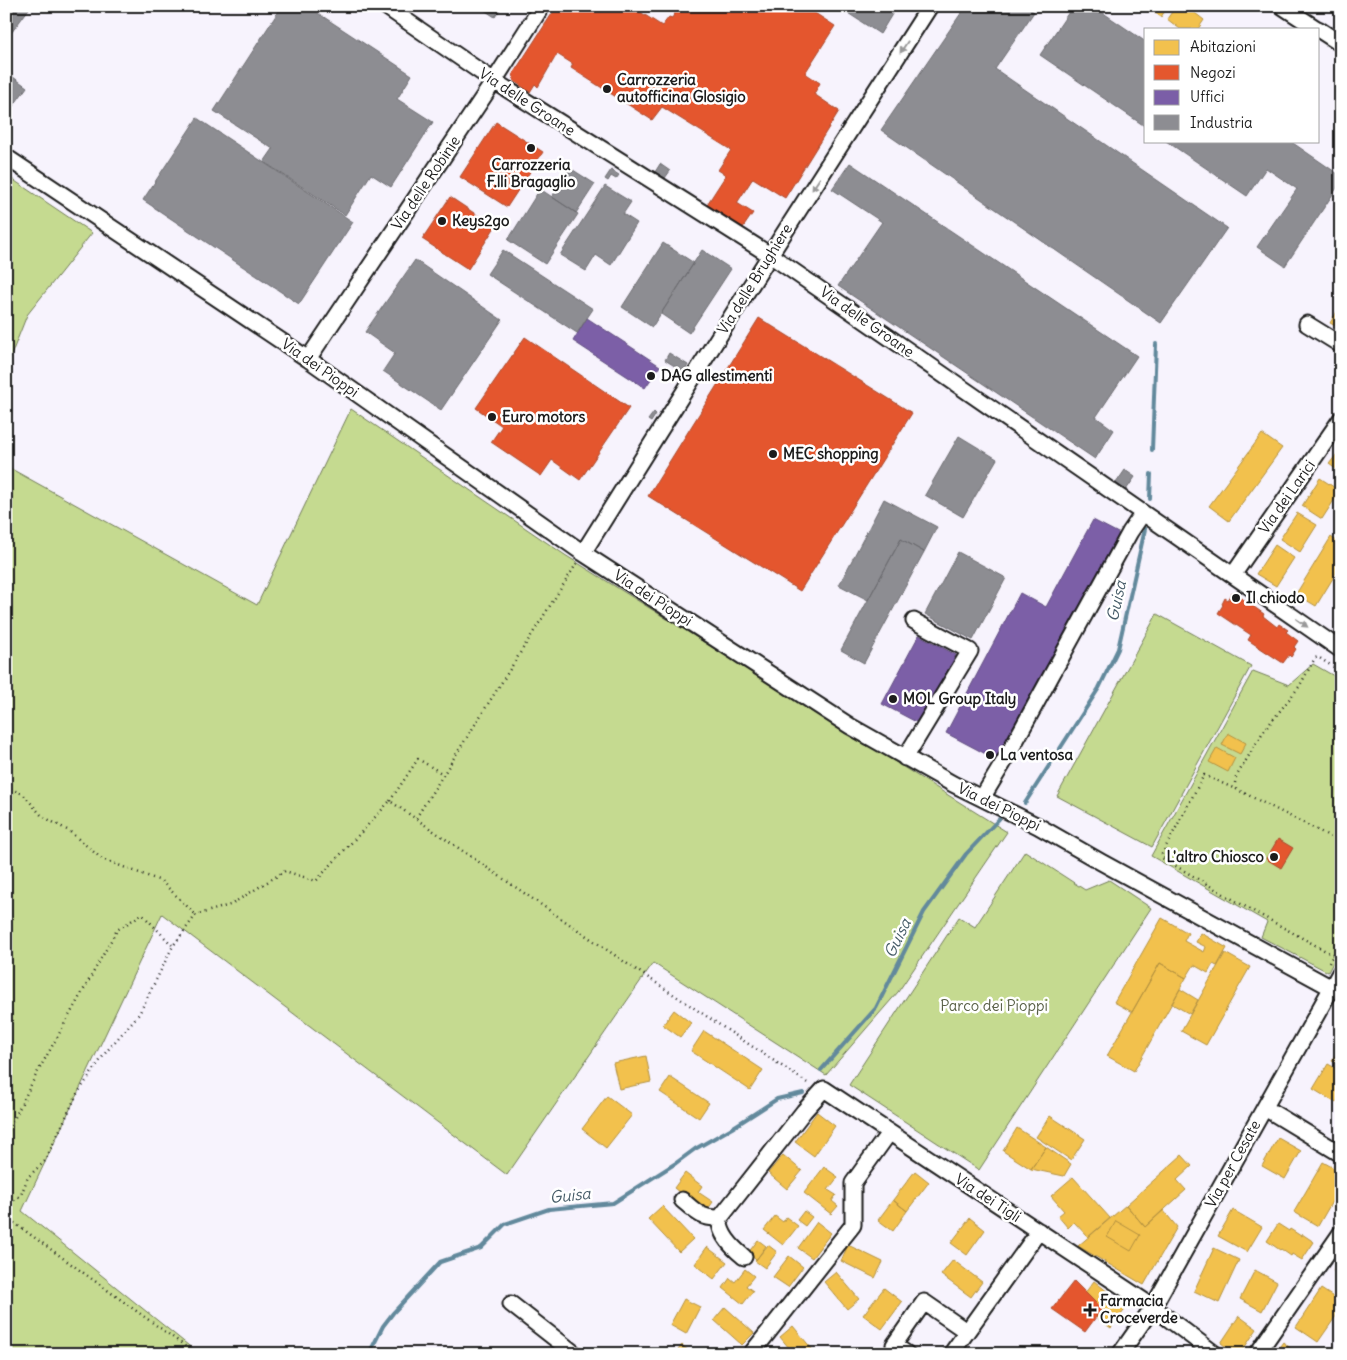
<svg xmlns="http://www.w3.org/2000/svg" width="1347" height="1360" viewBox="0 0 1347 1360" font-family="Delius,sans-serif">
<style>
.green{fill:#c5da90;stroke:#707b56}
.homes{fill:#f2c14e;stroke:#b2903f}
.shops{fill:#e4572e;stroke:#a84529}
.offices{fill:#7b5ea7;stroke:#5e4a7d}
.industry{fill:#8d8d92;stroke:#6b6b6f}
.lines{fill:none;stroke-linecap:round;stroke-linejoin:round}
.stream{stroke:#62899c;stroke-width:4}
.minor-casing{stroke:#1c1c1c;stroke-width:19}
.path{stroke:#1c1c1c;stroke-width:2.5;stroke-dasharray:1 4;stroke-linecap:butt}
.minor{stroke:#fff;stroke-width:15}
.oneway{fill:#999}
.poi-dot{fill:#1c1c1c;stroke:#fff;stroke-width:2}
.labels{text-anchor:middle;stroke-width:5;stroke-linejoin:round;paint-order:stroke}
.poi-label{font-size:15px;font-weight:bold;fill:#1c1c1c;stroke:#fff;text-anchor:start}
.street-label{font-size:15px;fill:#1c1c1c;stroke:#fff}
.park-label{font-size:15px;fill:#575e45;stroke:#fff}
.water-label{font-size:16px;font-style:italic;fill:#455b67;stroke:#fff}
</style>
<rect width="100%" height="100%" fill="#f7f3fd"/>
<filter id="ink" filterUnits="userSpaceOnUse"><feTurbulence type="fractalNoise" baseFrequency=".02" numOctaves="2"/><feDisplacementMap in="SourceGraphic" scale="10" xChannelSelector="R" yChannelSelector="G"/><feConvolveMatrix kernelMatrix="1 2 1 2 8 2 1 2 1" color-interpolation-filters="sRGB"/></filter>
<g filter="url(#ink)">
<path class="green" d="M6,175L92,233L27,315L6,368Z
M351,409L565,555L1007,832L898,992L826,1075L653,963L507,1175L162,914L22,1211L199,1354H6V466L257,605Z
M1157,614L1251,666L1152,847L1057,796Z
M1313,664L1341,680V947L1328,972L1261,937L1267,922L1151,856L1253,671L1289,685Z
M1025,851L1085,890L1109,880L1151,908L979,1170L849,1085L959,917L975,927Z"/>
<path class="homes" d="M1146,6H1168L1161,17Z
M1176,6H1186L1204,20L1198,29H1180L1167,19Z
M1341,305V329L1330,323Z
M1262,434L1282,448L1229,521L1209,506Z
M1341,449V473L1329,464Z
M1320,478L1340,491L1322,519L1302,506Z
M1297,513L1317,525L1300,552L1280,539Z
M1331,537L1341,544V565L1316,606L1296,594Z
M1275,545L1294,558L1276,586L1256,574Z
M1228,733L1246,743L1240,754L1222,745Z
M1217,748L1235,758L1228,772L1209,762Z
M1162,918L1188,933L1184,941L1204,952L1206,947L1196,942L1201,933L1227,948L1217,966L1213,964L1208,973L1194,965L1186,978L1160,963L1132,1012L1114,1002Z
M1225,953L1250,967L1206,1045L1181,1031Z
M1160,963L1186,978L1134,1071L1107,1056Z
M1180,989L1198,1000L1190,1014L1172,1004Z
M674,1010L691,1023L680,1037L663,1025Z
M704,1031L763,1070L750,1090L691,1051Z
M1341,1044V1065L1332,1061Z
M646,1056L651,1082L619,1089L613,1063Z
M1328,1064L1341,1071V1095L1336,1103L1313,1089Z
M670,1077L709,1103L699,1118L660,1092Z
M607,1096L632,1115L606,1148L582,1129Z
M817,1112L835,1126L814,1156L795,1142Z
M1050,1116L1085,1139L1071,1160L1036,1137Z
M1017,1128L1046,1147L1031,1169L1003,1151Z
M1278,1138L1301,1151L1285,1179L1262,1166Z
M1046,1147L1071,1164L1064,1176L1031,1169Z
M783,1155L802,1171L787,1189L768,1173Z
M1182,1155L1192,1166L1177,1180L1186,1190L1145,1227L1126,1205Z
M1323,1162L1341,1172V1186L1318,1226L1294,1212Z
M824,1167L838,1177L828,1190L836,1195L832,1201L838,1206L831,1214L804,1193Z
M915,1171L929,1182L907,1211L893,1200Z
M685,1173L702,1186L698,1192L713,1202L705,1213L674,1188Z
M1073,1177L1110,1218L1088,1237L1074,1222L1068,1228L1058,1216L1064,1211L1051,1196Z
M893,1200L907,1211L893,1231L878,1220Z
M1126,1205L1145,1227L1163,1210L1177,1227L1144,1285L1078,1246Z
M662,1206L693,1239L679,1252L648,1219Z
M1233,1210L1262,1227L1247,1252L1218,1236Z
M804,1211L812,1217L805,1226L797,1220Z
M775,1216L783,1222L786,1217L798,1226L783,1245L764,1230Z
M970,1218L985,1230L967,1255L951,1243Z
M1116,1221L1140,1235L1131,1251L1107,1237Z
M817,1222L831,1233L812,1258L798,1248Z
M1278,1224L1289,1231L1290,1229L1301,1236L1302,1234L1314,1242L1302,1260L1292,1254L1291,1256L1281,1249L1280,1250L1267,1241Z
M758,1240L766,1246L756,1260L748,1253Z
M768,1245L777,1252L765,1268L755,1261Z
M848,1245L883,1262L875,1278L841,1261Z
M707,1247L727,1262L714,1279L695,1264Z
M1214,1248L1239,1260L1219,1303L1194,1291Z
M789,1256L803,1267L788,1287L773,1277Z
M1341,1259V1276L1333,1271Z
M953,1260L982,1282L971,1297L941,1275Z
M745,1269L754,1276L746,1286L753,1291L743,1304L723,1288L730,1278L735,1282Z
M1255,1270L1277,1282L1262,1311L1240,1299Z
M836,1272L859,1299L847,1309L824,1282Z
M1094,1281L1127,1307L1111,1328L1096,1317L1102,1309L1085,1293Z
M884,1288L902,1302L882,1329L863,1315Z
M1321,1289L1341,1302V1309L1318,1342L1296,1327Z
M684,1299L700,1307L686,1334L670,1325Z
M725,1307L754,1333L742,1345L714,1320Z
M1239,1316L1257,1329L1240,1354H1236L1221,1343Z
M793,1326L816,1354H794L780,1337Z
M1283,1342L1297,1354H1274Z
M682,1345L692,1354H675Z"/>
<path class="shops" d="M557,6H593L602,12L606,6H631L662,26L669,17L672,18L679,6H804L835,26L805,73L820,83L814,94L839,111L785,198L753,178L737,203L753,213L740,232L704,209L726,175L718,170L731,150L662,107L652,120L571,68L573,64L557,54L538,87L535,84L530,92L514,81L513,74Z
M496,122L543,152L507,207L460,177Z
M450,197L495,227L468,269L422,239Z
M759,318L912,413L800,591L648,496Z
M525,337L629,408L580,480L552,460L541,476L491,442L502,426L476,408Z
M1233,592L1264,614L1263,616L1277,627L1279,624L1288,630L1286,632L1298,641L1294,647L1296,649L1291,657L1289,655L1283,663L1248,640L1251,635L1218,613L1223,605L1222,604L1225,598L1228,600Z
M1278,839L1293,848L1281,868L1266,859Z
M1074,1281L1102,1309L1085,1332L1052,1309Z"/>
<path class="offices" d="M587,318L660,366L645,388L573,341Z
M1093,520L1120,534L999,761L946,733L1020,593L1046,607Z
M919,635L956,655L920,724L882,704Z"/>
<path class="industry" d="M6,6H31L6,40Z
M282,6H307L412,75L397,99L433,122L391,187L371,174L345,215L264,162L273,149L214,111Z
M478,6H502L495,17Z
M837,6H897L880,34Z
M966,6H1026L1034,12L995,69L1227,228L1161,323L881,130Z
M1073,6H1093L1146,42V127L1040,55Z
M6,72L27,87L6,116Z
M197,118L353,222L299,304L143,200Z
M1166,141H1290L1341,176V182L1285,266L1257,247L1297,189L1266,168L1247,196Z
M850,163L1137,356L1096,417L1114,430L1095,459L838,286L882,222L832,189Z
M660,164L670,171L665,178L655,172Z
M570,168L595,184L576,213L552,197Z
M611,170L619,175L616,179L611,176L608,181L605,179Z
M605,186L631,202L623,214L637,223L611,265L596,255L586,271L560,255Z
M540,189L578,214L545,264L508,240Z
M663,243L694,263L652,327L622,307Z
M503,250L593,309L577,333L487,274Z
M702,250L731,269L689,333L661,314Z
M415,260L502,320L441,410L383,371L395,353L365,332Z
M669,353L688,365L684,372L665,360Z
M654,412L656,414L651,422L648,420Z
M959,436L997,459L963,517L925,495Z
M1125,470L1135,477L1126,490L1116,483Z
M884,499L937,527L924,552L901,539L868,600L839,585Z
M901,539L924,552L864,663L841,650Z
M958,552L1006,578L973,640L925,614Z"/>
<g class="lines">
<path class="stream" d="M1152,450L1156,344
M1150,499L1151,474
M1025,803L1099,688L1118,649L1145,529
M821,1070L876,1008L924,912L966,854L999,819
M369,1354L383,1326L393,1313L440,1262L481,1248L505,1224L549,1209L613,1203L676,1163L695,1149L732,1128L777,1099L803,1093"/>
<defs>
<path id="minor" d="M385,6L494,81L770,255L1341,650
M1282,6L1317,29
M1318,29L1341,44
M6,157L308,359L583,553L850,726L953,784L1038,826L1101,862L1341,993
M1307,324L1341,345
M308,359L494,81L542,6
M583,553L770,255L930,6
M1233,575L1341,419
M905,758L970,651L914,621
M982,798L1005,760L1130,532L1143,513
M1265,1108L1341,1154
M682,1200C695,1211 701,1219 720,1218
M744,1257C733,1248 718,1234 720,1218L804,1111L824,1089L1153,1307L1215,1354
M511,1304L575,1354
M751,1354L853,1225V1183L889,1133
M907,1354L894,1345L924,1302L966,1331
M951,1354L1039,1231
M1120,1354L1153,1307L1341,971
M1257,1354L1341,1233"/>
</defs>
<use href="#minor" class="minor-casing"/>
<path class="path" d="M1235,783L1236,777L1263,732L1299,687L1315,658L1318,657L1341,672
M6,787L23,794L42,816L69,831L102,859L161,881L196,915
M390,801L418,759L443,774
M416,818L577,563
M1333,955L1246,907L1162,858V854L1204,775L1242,792L1341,842
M1329,963L1341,940
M6,1135L36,1075L117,930L142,914L173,946L196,915L230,905L285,871L316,881L390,801L629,965L809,1084
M6,1212L9,1204L21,1195L28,1177L45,1161L77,1094L106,1052L139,1014L173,946
M6,1217L196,1354"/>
<use href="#minor" class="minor"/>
</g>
<defs><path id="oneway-solid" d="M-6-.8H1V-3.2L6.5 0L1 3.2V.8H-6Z" transform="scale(1.25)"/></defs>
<g class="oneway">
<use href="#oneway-solid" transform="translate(904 47) rotate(123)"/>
<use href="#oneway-solid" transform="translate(816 184) rotate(123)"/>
<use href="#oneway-solid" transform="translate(1302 623) rotate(35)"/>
</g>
</g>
<g class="poi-dot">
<circle cx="607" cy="89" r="5"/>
<circle cx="531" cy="148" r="5"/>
<circle cx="442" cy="221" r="5"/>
<circle cx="651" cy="376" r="5"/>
<circle cx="492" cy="417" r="5"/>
<circle cx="773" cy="454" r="5"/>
<circle cx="1236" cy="598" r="5"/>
<circle cx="893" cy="699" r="5"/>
<circle cx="990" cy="755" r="5"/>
<circle cx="1274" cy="857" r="5"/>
<path d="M1087.5 1302.5h5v5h5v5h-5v5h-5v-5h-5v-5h5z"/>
</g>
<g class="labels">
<g class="poi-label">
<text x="617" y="85">Carrozzeria<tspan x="617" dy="17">autofficina Glosigio</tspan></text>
<text x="531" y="170" text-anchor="middle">Carrozzeria<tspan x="531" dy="17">F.lli Bragaglio</tspan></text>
<text x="452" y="226">Keys2go</text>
<text x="661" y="381">DAG allestimenti</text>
<text x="502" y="422">Euro motors</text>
<text x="783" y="459">MEC shopping</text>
<text x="1246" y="603">Il chiodo</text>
<text x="903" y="704">MOL Group Italy</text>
<text x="1000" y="760">La ventosa</text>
<text x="1264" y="862" text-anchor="end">L'altro Chiosco</text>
<text x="1100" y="1306">Farmacia<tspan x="1100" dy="17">Croceverde</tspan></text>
</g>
<g class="street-label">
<text transform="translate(527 102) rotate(33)" y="5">Via delle Groane</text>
<text transform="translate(426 183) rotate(-56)" y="5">Via delle Robinie</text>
<text transform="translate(755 279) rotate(-58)" y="5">Via delle Brughiere</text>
<text transform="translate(867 322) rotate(35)" y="5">Via delle Groane</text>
<text transform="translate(320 368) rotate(35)" y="5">Via dei Pioppi</text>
<text transform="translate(1287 497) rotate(-55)" y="5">Via dei Larici</text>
<text transform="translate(653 598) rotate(33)" y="5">Via dei Pioppi</text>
<text transform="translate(999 807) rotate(26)" y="5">Via dei Pioppi</text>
<text transform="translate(1233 1164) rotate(-61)" y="5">Via per Cesate</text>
<text transform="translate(988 1198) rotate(33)" y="5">Via dei Tigli</text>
</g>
<g class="park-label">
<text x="994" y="1011">Parco dei Pioppi</text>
</g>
<g class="water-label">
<text transform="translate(1116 601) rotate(-78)" y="6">Guisa</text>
<text transform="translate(897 938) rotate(-64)" y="6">Guisa</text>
<text transform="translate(570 1195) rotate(-6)" y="6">Guisa</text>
</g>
</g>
<rect width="1347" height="1360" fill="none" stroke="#fff" stroke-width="25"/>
<rect x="12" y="12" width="1322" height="1335" fill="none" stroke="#1c1c1c" stroke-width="2" filter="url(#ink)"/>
<rect x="1144" y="28" width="175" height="115" fill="#ffffff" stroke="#a4a4a4"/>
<rect x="1154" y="40" width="25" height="15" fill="#f2c14e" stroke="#a4a4a4"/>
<text x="1190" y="52" font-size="15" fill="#1c1c1c">Abitazioni</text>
<rect x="1154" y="65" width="25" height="15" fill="#e4572e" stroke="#a4a4a4"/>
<text x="1190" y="78" font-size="15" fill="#1c1c1c">Negozi</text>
<rect x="1154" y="90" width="25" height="15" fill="#7b5ea7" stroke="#a4a4a4"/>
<text x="1190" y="102" font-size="15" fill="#1c1c1c">Uffici</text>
<rect x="1154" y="115" width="25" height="15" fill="#8d8d92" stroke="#a4a4a4"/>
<text x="1190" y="128" font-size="15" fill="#1c1c1c">Industria</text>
</svg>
